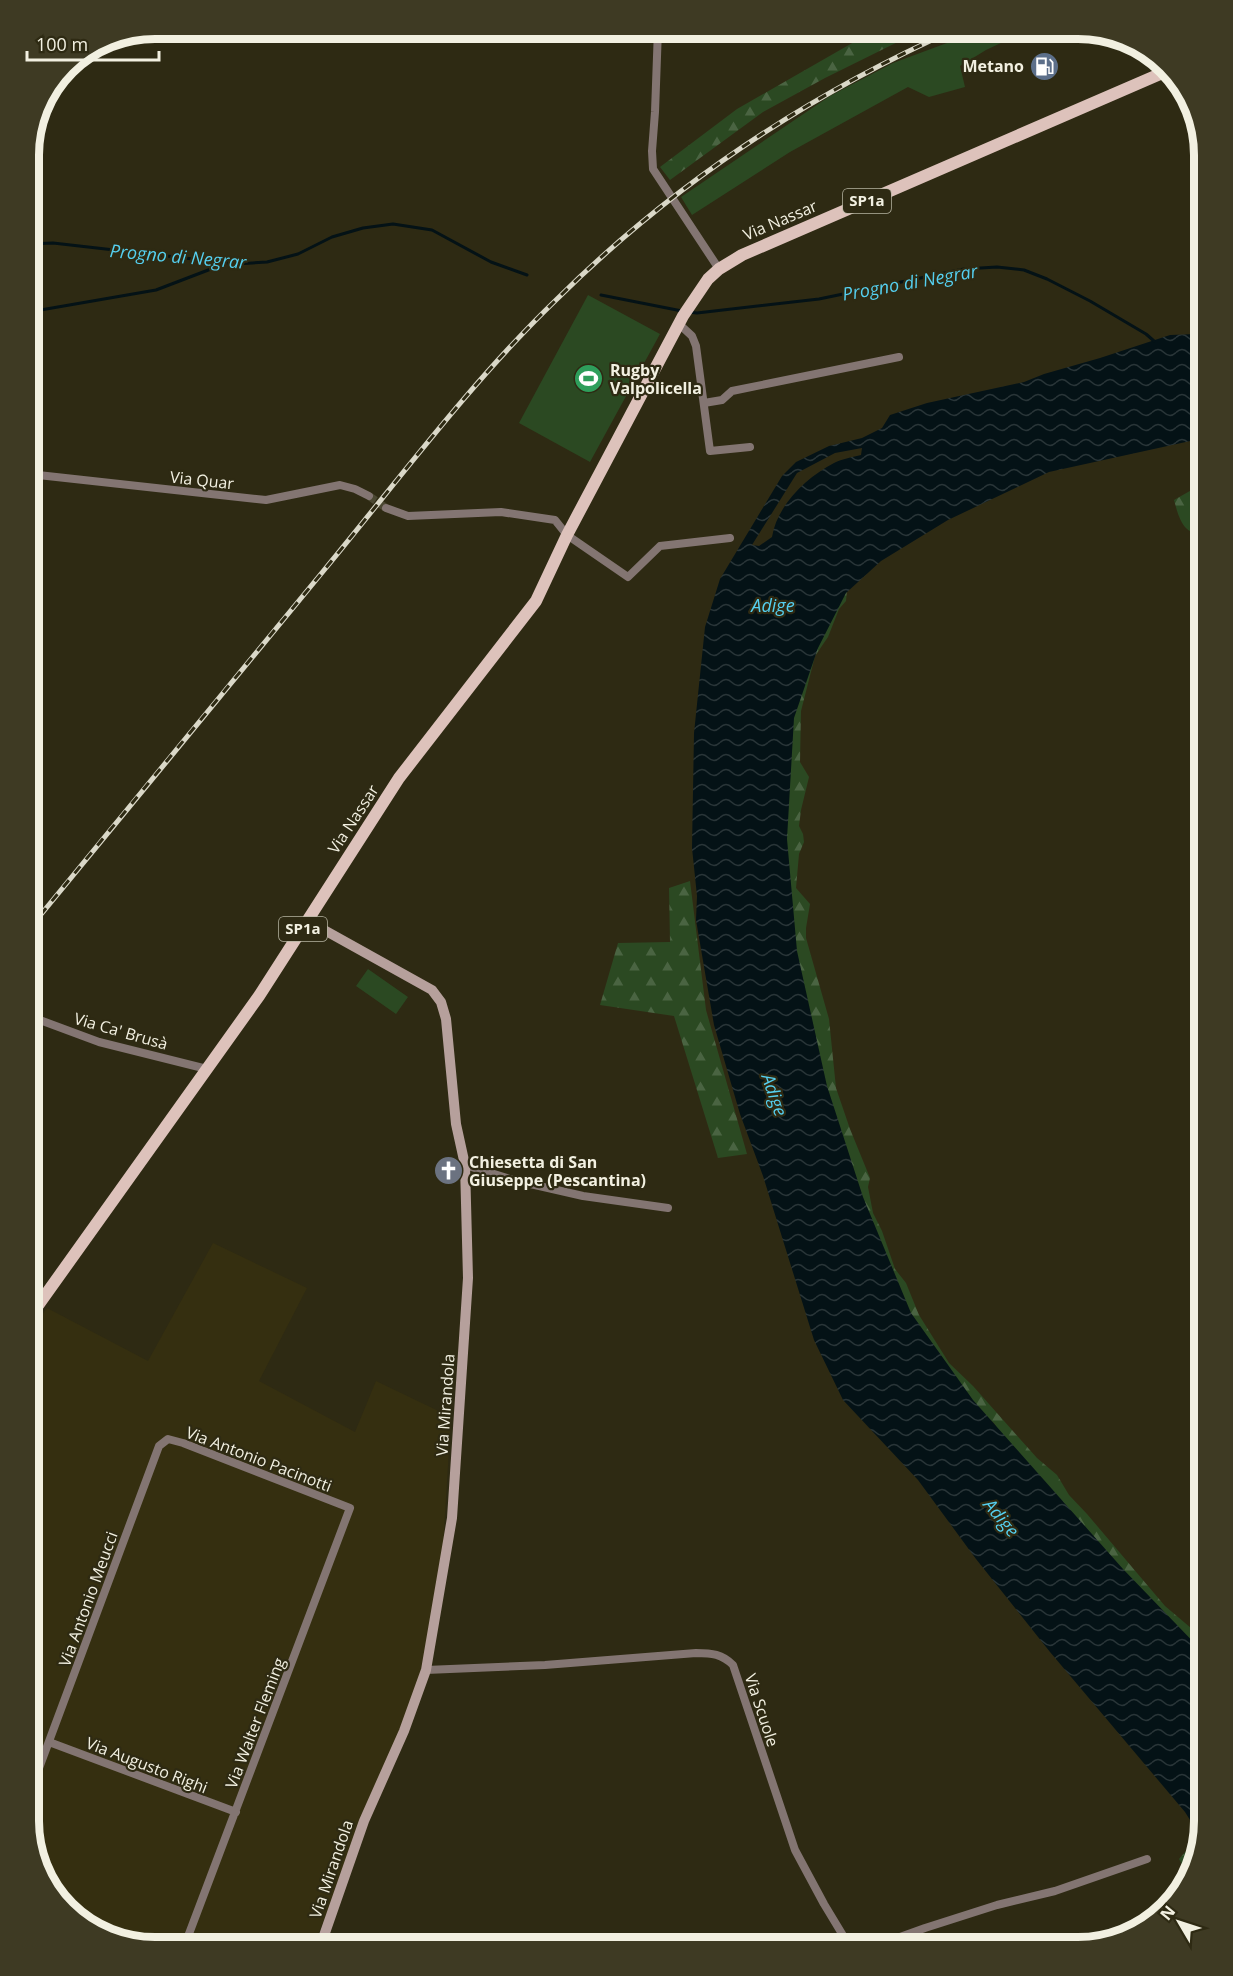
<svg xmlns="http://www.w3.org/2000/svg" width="1233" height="1976" viewBox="0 0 1233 1976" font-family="'Open Sans',sans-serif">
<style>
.built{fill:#352f10}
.grass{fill:#2b4922}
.forest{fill:url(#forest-firs)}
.water{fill:url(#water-waves);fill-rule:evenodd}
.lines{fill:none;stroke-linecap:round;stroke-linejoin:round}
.stream{stroke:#041216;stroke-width:3}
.street-tunnel{stroke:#4b4832;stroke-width:8;stroke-dasharray:8 4;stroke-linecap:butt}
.street{stroke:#837572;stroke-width:8}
.secondary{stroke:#b6a09c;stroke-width:10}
.primary{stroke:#ddc2bb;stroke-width:12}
.rail-casing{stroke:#dad8c8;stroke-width:5}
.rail{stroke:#2e2a13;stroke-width:3;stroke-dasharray:9;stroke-linecap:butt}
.labels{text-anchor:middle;stroke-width:4.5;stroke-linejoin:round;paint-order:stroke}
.shield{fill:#2e2a13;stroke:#b7b5a3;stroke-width:1.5}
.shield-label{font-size:15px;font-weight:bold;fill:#f2f0e1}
.poi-label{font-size:16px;font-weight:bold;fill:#f2f0e1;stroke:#2e2a13;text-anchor:start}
.street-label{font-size:16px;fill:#f2f0e1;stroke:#2e2a13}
.water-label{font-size:18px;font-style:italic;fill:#55d0f0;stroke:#2e2a13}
.rim{fill:none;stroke:#f2f0e1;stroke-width:8}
</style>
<defs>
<pattern id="forest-firs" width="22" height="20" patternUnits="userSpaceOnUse" patternTransform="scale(1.5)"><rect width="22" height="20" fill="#2b4922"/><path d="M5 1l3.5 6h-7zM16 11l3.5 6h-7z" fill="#4a6442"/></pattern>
<pattern id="water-waves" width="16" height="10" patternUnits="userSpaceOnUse" patternTransform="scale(1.5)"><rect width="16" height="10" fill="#041216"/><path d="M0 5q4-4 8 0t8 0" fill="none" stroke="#293538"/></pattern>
</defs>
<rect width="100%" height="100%" fill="#2e2a13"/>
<path class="built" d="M213,1243L307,1288L259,1381L355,1432L376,1381L451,1417L441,1579L416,1693L313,1947H147L85,1926L42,1878L29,1821V1333L47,1308L148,1361Z"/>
<path class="grass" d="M974,29H1031L986,50L960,66L965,87L929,97L908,87L790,152L692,215L681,197L830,96L893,63L955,40Z
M588,295L660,334L590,462L519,423Z
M368,969L408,997L396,1014L356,986Z"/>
<path class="forest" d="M882,29H924L825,78L763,112L670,180L660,167L737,109L854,42Z
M1204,483V531C1184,539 1178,515 1174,500Z
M847,590L846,601L839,609L828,637L815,656L801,711L800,762L809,777L801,810L799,826L803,834L804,842L799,854L796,888L810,904L806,928V938L829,1019L836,1088L850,1129L870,1178L868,1187L873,1213L882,1231L895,1269L906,1283L919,1315L949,1363L973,1386L1037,1458L1057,1475L1069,1495L1087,1514L1165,1606L1198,1634L1204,1648V1672L1000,1433L994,1423L929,1367L818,1107L771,785L801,650Z
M690,881L706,1010L747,1154L718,1158L674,1016L600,1005L618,943L670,942L669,888Z
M1192,1844L1196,1849L1188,1876L1179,1859Z"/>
<path class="water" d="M1204,332V438L1049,472L948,520L881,561L846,593L818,648L794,718L787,839L797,951L827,1086L863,1197L911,1313L973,1400L1123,1569L1204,1653V1822L1200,1836L1185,1812L1050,1652L976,1559L918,1480L843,1400L814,1340L763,1176L740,1114L714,1025L696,920L697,896L692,848L694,733L705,627L720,579L782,476L796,462L829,446L862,438L882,428L890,415L927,403L1024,382L1044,374L1100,358L1170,335L1196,334ZM862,448L861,455C853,457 842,459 834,463C807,477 777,505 772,537L759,546L752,545L797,473L835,453Z"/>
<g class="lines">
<path class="stream" d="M29,244L53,243L237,264L267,262L298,254L332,237L363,228L393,224L432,230L491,262L527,275
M601,295L682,311
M29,312L156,290L224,264
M688,312L697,313L819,299L964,269L997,267L1024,270L1047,279L1090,301L1146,334L1154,341"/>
<path class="street-tunnel" d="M369,496L386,508"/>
<path class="street" d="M658,29L655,112L652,151L653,169L719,269
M679,324L692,336L696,346L710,451L750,447
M704,403L722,400L732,391L899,357
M29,474L266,500L340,485L355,489L369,496
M386,508L408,516L501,512L555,520L567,535L628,577L660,546L730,538
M29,1016L99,1042L207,1069
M465,1165L513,1180L583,1196L668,1208
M426,1670L545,1665L696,1653C712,1653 722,1654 733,1665L795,1850L824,1904L850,1947
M49,1742L236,1812
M29,1795L159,1446L168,1439L183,1443L350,1508L184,1947
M872,1947L925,1928L997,1905L1055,1891L1147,1859"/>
<path class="secondary" d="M308,921L432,990L441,1002L446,1019L456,1124L465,1165L468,1278L452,1518L426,1670L404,1731L364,1821L320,1947"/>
<path class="primary" d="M29,1318L259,996L399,778L536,601L567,535L683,316L708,279L719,269L742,255L1167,71"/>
<defs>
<path id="rail" d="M29,929C127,809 226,689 325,569C400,478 471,382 556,300C673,184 806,96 956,29"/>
</defs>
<use href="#rail" class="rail-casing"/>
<use href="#rail" class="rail"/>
</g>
<defs>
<symbol id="fuel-disc" viewBox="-11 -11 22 22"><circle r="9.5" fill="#5c6f8a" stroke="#2e2a13"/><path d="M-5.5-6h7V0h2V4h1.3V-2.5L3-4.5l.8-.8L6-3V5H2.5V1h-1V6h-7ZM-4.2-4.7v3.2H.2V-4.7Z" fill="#fff"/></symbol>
<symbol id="stadium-disc" viewBox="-11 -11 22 22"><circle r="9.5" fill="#2e9e5b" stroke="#2e2a13"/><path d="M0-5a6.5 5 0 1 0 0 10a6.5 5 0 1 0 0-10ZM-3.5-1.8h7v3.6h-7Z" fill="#fff"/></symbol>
<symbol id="church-disc" viewBox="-11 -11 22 22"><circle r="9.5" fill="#6b7280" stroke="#2e2a13"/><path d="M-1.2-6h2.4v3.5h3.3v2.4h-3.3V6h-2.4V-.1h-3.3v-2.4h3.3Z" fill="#fff"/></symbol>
</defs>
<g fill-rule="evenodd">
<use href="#fuel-disc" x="1028" y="50" width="33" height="33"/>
<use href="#stadium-disc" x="572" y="362" width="33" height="33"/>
<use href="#church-disc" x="432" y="1154" width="33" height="33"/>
</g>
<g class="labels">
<g class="shield">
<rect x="843" y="189" width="48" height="24" rx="4.5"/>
<rect x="279" y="917" width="48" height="24" rx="4.5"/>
</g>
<g class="shield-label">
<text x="867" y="206">SP1a</text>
<text x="303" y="934">SP1a</text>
</g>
<g class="poi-label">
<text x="1024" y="72" text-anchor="end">Metano</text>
<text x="610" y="376">Rugby<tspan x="610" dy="18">Valpolicella</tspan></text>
<text x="469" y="1168">Chiesetta di San<tspan x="469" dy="18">Giuseppe (Pescantina)</tspan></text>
</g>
<g class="street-label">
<text transform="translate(780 220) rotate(-23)" y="6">Via Nassar</text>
<text transform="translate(202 480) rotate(6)" y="6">Via Quar</text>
<text transform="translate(353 819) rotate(-57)" y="6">Via Nassar</text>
<text transform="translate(121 1031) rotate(16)" y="6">Via Ca' Brusà</text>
<text transform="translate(445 1405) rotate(-86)" y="6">Via Mirandola</text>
<text transform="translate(259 1459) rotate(21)" y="6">Via Antonio Pacinotti</text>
<text transform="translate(88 1599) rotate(-70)" y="6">Via Antonio Meucci</text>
<text transform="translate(762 1710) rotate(72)" y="6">Via Scuole</text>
<text transform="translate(255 1723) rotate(-69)" y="6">Via Walter Fleming</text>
<text transform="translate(147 1765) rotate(21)" y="6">Via Augusto Righi</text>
<text transform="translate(331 1869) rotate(-71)" y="6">Via Mirandola</text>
</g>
<g class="water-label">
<text transform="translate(178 257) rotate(5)" y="6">Progno di Negrar</text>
<text transform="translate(910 283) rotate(-10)" y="6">Progno di Negrar</text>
<text x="773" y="612">Adige</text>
<text transform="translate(774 1095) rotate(71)" y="6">Adige</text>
<text transform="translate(1001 1518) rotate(50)" y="6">Adige</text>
</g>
</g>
<path d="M0 0H1233V1976H0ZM155 39H1078A116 116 0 0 1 1194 155V1821A116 116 0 0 1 1078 1937H155A116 116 0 0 1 39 1821V155A116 116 0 0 1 155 39Z" fill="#3e3a23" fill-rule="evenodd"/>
<path class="rim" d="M155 39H1078A116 116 0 0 1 1194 155V1821A116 116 0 0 1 1078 1937H155A116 116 0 0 1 39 1821V155A116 116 0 0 1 155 39Z"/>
<g transform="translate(1179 1922) rotate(309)" stroke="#2e2a13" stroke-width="4.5" paint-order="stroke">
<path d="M0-4.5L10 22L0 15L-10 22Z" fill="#f2f0e1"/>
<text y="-9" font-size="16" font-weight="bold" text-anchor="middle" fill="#f2f0e1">N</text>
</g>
<path d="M27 51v9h132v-9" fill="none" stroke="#f2f0e1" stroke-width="3"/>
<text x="36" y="51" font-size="18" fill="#f2f0e1" stroke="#2e2a13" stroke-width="4.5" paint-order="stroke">100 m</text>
</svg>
